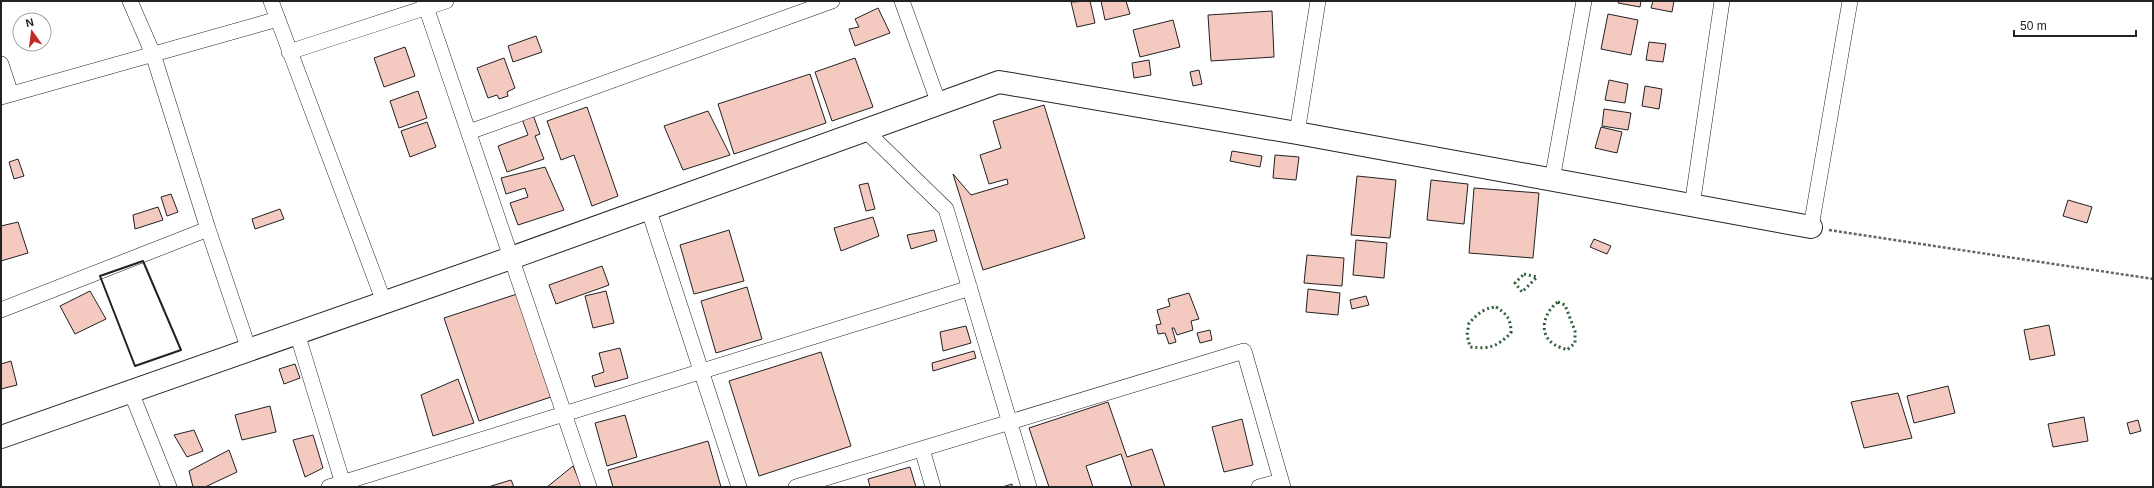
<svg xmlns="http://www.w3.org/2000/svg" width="2154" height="488" viewBox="0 0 2154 488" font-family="Helvetica,sans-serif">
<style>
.building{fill:#f3c9c0;stroke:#222}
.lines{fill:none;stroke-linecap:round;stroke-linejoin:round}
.minor-casing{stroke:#222;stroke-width:16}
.primary-casing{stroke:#222;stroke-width:24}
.path{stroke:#646464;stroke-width:2.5;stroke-dasharray:3 2;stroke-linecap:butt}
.minor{stroke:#fff;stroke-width:15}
.primary{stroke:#fff;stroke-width:22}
.hedge{stroke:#2f5e38;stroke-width:3;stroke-dasharray:2 3;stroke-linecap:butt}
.wall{stroke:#222;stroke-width:2}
</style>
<rect width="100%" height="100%" fill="#fff"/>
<path class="building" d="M1090,1L1095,23L1077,27L1071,2Z
M1101,1H1126L1130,14L1105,20Z
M1619,1H1641L1640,7L1618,3Z
M1653,1H1674L1672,12L1651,8Z
M878,8L890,33L855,46L849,29L859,27L855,19Z
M1272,11L1274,57L1211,61L1208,15Z
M1608,14L1638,20L1631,55L1601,49Z
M1173,20L1180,47L1140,57L1133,30Z
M536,36L542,52L513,62L508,46Z
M1649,42L1666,44L1663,62L1646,60Z
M405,47L415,76L384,87L374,58Z
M504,58L515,88L507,92L508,96L499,99L497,95L488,98L477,68Z
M855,58L873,107L832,121L815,72Z
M1149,60L1151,75L1134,78L1132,63Z
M1199,70L1202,84L1193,86L1190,72Z
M810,74L826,123L734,154L718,104Z
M1609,80L1628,84L1625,103L1605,100Z
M1645,86L1662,89L1659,109L1642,106Z
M418,91L427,118L399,128L390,101Z
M1044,105L1085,238L983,270L953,174L971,195L1008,184L1007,179L989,184L980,155L1001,148L993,121Z
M587,107L618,196L592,206L574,155L561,160L547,121Z
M1604,109L1631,113L1628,130L1602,126Z
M708,111L730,155L683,170L664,126Z
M533,115L540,134L535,136L544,159L507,172L498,146L528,135L522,119Z
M427,122L436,147L410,157L401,131Z
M1601,127L1622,132L1617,153L1595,148Z
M1232,151L1262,156L1260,167L1230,161Z
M1275,155L1299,157L1296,180L1273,178Z
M18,159L24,176L14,179L9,162Z
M545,167L564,210L518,225L510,203L528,197L525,188L506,194L501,178Z
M1357,176L1396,180L1390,238L1351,235Z
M1431,180L1468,184L1464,224L1427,220Z
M868,183L875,209L866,211L859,185Z
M1474,188L1539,193L1533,258L1469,253Z
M171,194L178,212L167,216L161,197Z
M2068,200L2092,207L2087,223L2063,216Z
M158,207L163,220L135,229L133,215Z
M280,209L284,219L255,229L252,219Z
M873,217L879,236L841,251L834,228Z
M18,222L28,253L1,261V226Z
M729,230L744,281L694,294L680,245Z
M934,230L937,241L911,249L907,235Z
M1594,239L1611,246L1607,254L1590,247Z
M1356,240L1387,243L1384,278L1353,275Z
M1307,255L1344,258L1342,286L1304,283Z
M602,266L609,285L556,304L549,285Z
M747,287L762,339L716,353L701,301Z
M1308,289L1340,293L1338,315L1306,312Z
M90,291L106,319L75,334L60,306Z
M606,291L614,323L593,328L585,296Z
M1189,293L1199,319L1191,321L1193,330L1177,335L1174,328H1172L1176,342L1169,344L1165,333L1158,334L1156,325L1161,324L1157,310L1170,306L1168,299Z
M517,294L551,397L479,421L444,318Z
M1366,296L1369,305L1352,309L1350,300Z
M2049,325L2055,355L2030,360L2024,330Z
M966,326L971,343L943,351L940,332Z
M1210,330L1212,340L1200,343L1197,333Z
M620,348L628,378L595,387L592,376L604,372L599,353Z
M974,351L976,358L933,371L932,363Z
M821,352L851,446L759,476L729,381Z
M11,361L17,385L1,389V364Z
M295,364L300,378L284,384L279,369Z
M458,379L474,423L433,436L421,395Z
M1948,386L1955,413L1914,423L1907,396Z
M1898,393L1912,438L1864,448L1851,402Z
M1108,402L1127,457L1152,449L1165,487H1132L1121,454L1086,466L1093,487H1049L1029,428Z
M270,406L276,432L242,440L235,415Z
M625,415L637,457L607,466L595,423Z
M2084,417L2088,441L2053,447L2048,424Z
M1242,419L1253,465L1224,472L1212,427Z
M2138,420L2141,431L2130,434L2127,423Z
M194,430L203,451L187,457L174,435Z
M313,435L323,468L305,477L293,440Z
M708,441L721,487H613L608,470Z
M229,450L237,472L205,487H193L189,471Z
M573,466L582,487H547Z
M910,467L916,487H870L868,479Z
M511,480L514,487H488Z
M1012,484V487H1002Z"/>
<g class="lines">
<defs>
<path id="minor" d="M130,1L153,54L208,229L249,350
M271,1L384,302
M424,1L589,487
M902,1L939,104
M289,52L446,1
M1,64L11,94
M1,97L278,19
M865,130L946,209L1029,487
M469,132L832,1
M1297,133L1318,1
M1552,180L1584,1
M1692,206L1722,1
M648,208L739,487
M1811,227L1850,1
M1,310L208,229
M297,333L344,487
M131,392L169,487
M922,449L933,487
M329,487L970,288
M796,487L1244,351L1283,487
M1259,487L1281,481"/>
<path id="primary" d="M1,437L511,258L999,82L1297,133L1811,227"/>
</defs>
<use href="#minor" class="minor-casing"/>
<use href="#primary" class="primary-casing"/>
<path class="path" d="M1829,230L2153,279"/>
<use href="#minor" class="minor"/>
<use href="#primary" class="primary"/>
<path class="hedge" d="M1524,274L1537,277L1522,292L1515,283Z
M1558,302L1565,305L1575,331V343L1567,350C1563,348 1558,347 1555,345C1537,334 1544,312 1558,302Z
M1496,307C1507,314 1511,319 1511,333C1496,347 1491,349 1470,347L1467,335L1469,323C1477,315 1483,308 1496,307Z"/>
<path class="wall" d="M143,261L181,350L135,366L100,276Z"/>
</g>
<rect width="2154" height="488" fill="none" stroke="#222222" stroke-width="4"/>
<g transform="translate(32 32) rotate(346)"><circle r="19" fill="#ffffff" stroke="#a7a7a7"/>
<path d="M0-3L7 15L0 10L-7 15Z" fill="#c62828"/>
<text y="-6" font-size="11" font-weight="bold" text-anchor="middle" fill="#222222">N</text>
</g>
<path d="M2014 30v6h122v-6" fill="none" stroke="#222222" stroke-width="2"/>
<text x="2020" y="30" font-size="12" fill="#222222" stroke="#ffffff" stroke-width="3" paint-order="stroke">50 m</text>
</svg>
